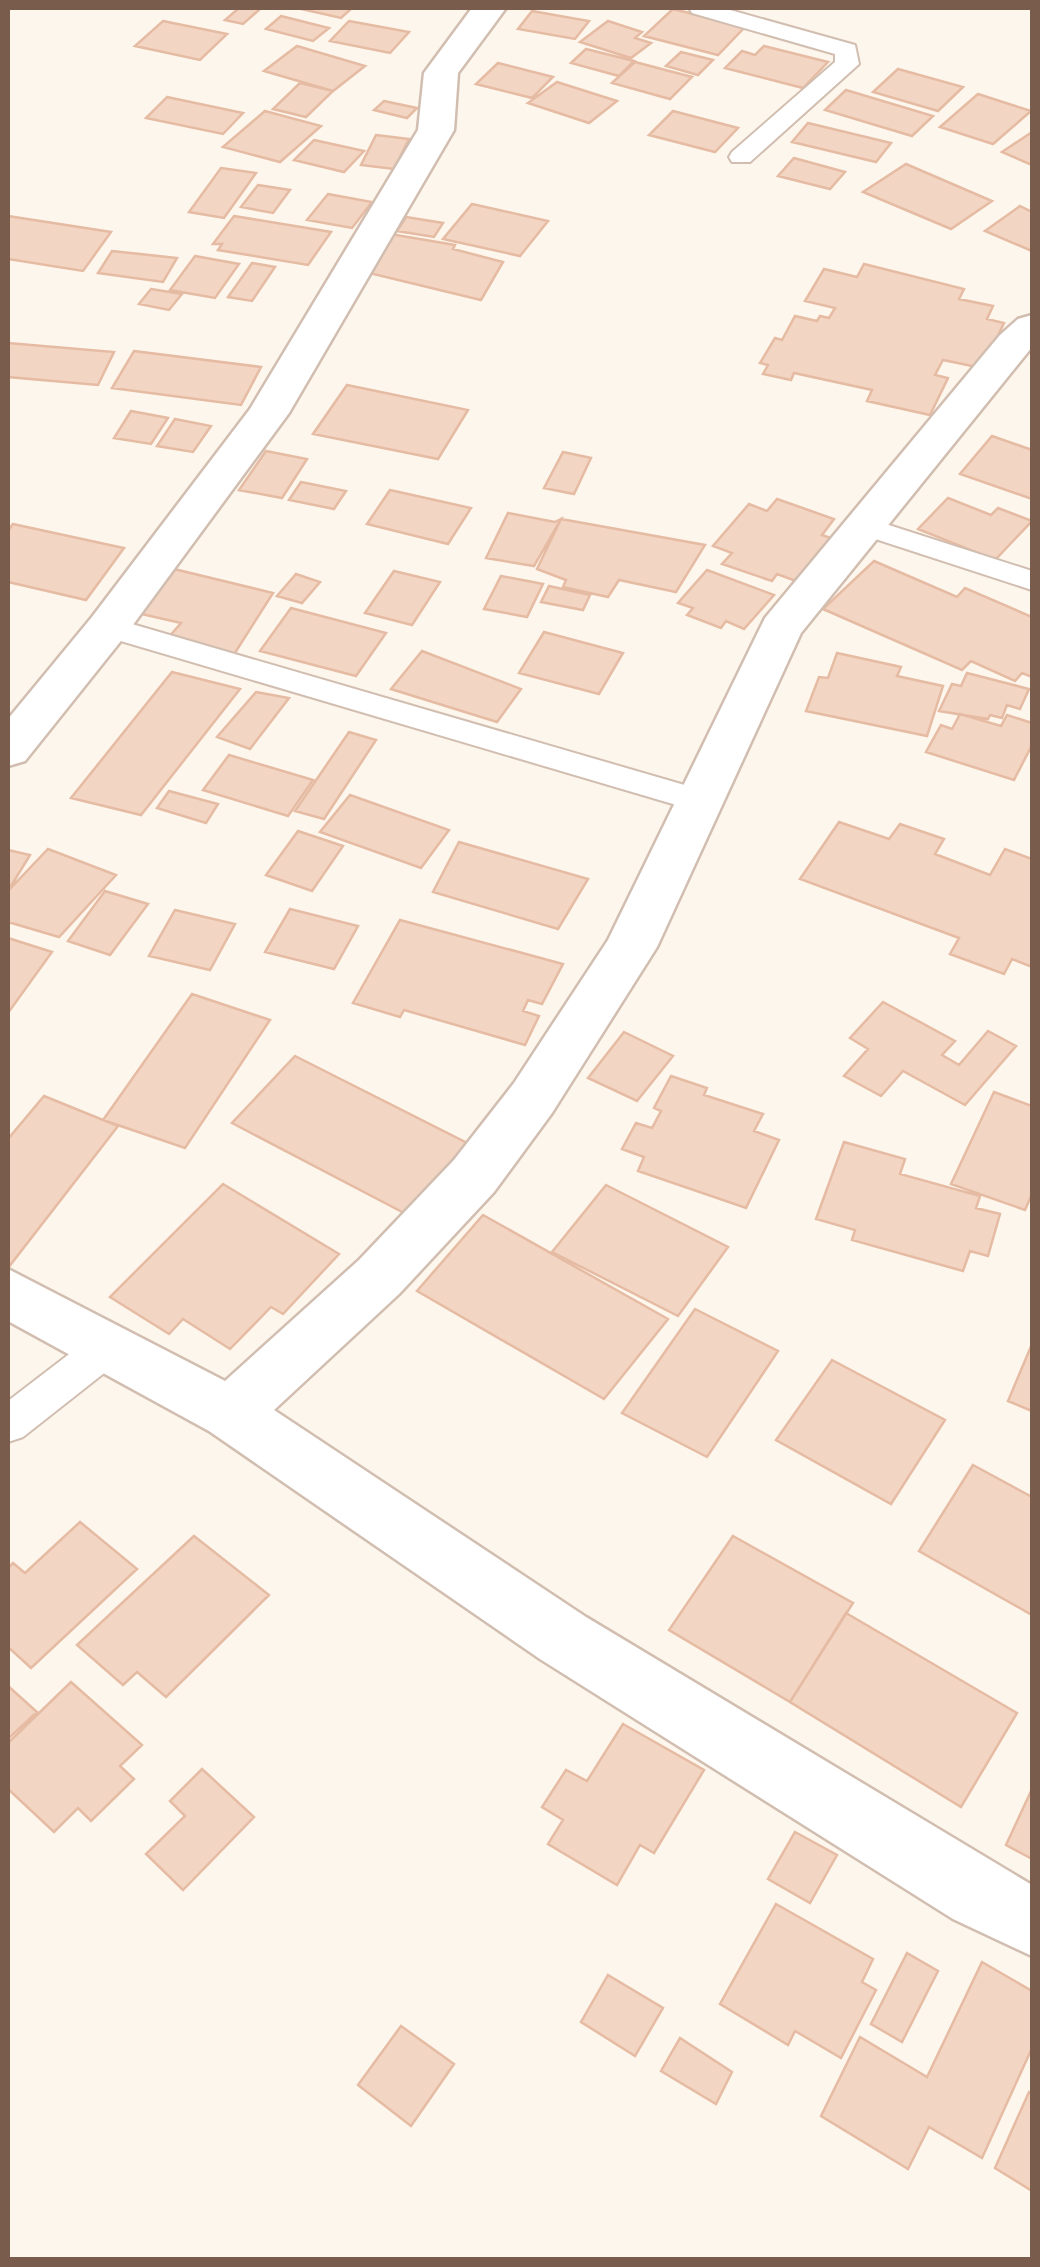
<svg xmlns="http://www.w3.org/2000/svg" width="1040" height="2267" viewBox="0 0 1040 2267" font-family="Raleway,sans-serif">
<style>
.building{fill:#f3d5c3;stroke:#e6bba3;stroke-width:2.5}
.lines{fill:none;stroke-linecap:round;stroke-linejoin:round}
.service-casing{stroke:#d1beb0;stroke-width:4}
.minor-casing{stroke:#d1beb0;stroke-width:5}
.service{fill:#fff;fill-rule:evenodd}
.minor{fill:#fff;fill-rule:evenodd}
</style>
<rect width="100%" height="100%" fill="#fdf6ec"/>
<path class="building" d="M239,8H252L260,9L243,24L225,20Z
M297,8H352L341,18Z
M673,9L745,27L718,55L644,36Z
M532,11L589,21L575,39L518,29Z
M281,16L329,28L313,41L266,29Z
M163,21L227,34L200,60L135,46Z
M349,21L409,32L390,53L330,41Z
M608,21L642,32L635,38L651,43L631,58L580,42Z
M297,46L365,66L333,91L264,71Z
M764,46L828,62L803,88L725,68L742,51L755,55Z
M586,49L634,61L619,76L571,63Z
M681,52L713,60L698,75L666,66Z
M635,62L692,77L670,99L612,83Z
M498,63L553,77L532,98L476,84Z
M898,69L963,87L938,111L873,92Z
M557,82L617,101L589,123L528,103Z
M300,83L333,91L306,117L273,109Z
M846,90L933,116L912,136L825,110Z
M978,94L1031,111L993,144L940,127Z
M167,97L243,113L223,134L146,118Z
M384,101L417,108L407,118L374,110Z
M265,111L321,126L280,162L223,147Z
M673,111L738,128L715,152L649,135Z
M808,123L891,143L876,162L792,142Z
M1032,132V165L1002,152Z
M376,135L409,139L394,169L361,165Z
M314,140L364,151L344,172L294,160Z
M794,158L845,172L830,189L778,176Z
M906,164L992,201L951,229L863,192Z
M221,168L256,173L224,218L189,212Z
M258,185L290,190L273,213L241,207Z
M328,194L372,202L352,228L307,220Z
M472,204L548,221L520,256L443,239Z
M1020,206L1032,212V251L985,231Z
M8,216L111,232L83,271L8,259Z
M234,216L331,232L308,265L218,250L222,244H213Z
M406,217L443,223L434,237L397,231Z
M390,234L455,245L453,249L503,262L481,300L365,272Z
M112,251L177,258L163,282L98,273Z
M195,256L239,264L215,298L170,290Z
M252,263L275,267L252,301L228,297Z
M864,264L964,289L959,299L993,306L987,319L1004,323L982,368L943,360L935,375L948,378L930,415L867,401L872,390L794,373L791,380L763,374L768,365L760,363L775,338L782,340L795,316L817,321L820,316L829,318L835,308L805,301L824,269L857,277Z
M151,289L182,294L169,310L139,304Z
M8,343L114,352L98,385L8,377Z
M134,351L261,367L241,405L112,388Z
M347,385L468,410L438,459L313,434Z
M131,411L168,418L151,444L114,438Z
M175,419L211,426L193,452L157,446Z
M992,436L1032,450V499L960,474Z
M266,451L307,459L282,498L239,490Z
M563,452L591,458L574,494L544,488Z
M301,482L346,491L334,509L289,500Z
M390,490L471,508L448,544L367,524Z
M948,498L991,515L998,508L1032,521L995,560L918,529Z
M777,499L834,519L822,535L831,538L796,581L777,574L772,581L722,564L732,553L713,546L749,504L767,511Z
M508,513L555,522L561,519L534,566L486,558Z
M561,519L705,545L676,592L619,580L608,597L563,587L566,580L537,569Z
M13,524L124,548L86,600L8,582V531Z
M874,561L957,597L965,588L1032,617V677L1022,673L1015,681L971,661L962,670L823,609Z
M170,568L273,593L233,656L167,639L181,623L137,613Z
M707,570L774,595L744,629L726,621L721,628L687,615L693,608L678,603Z
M394,571L440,582L412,625L365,613Z
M296,574L320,582L302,603L277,596Z
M501,576L543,584L527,617L484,609Z
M549,586L590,595L583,610L541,602Z
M291,608L386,633L356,676L260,651Z
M544,632L623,653L599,694L519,673Z
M422,651L521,689L497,722L391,689Z
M837,653L901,667L897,676L943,686L927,736L806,711L819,677L828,678Z
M172,672L240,689L141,815L71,798Z
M967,673L1029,689L1020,709L1007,705L1002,718L990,715L988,719L939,711L952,684L961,686Z
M256,692L289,698L250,749L217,737Z
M960,714L1001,726L1007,715L1032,723V745L1014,780L926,752L941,725L952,729Z
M349,732L376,740L324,819L295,811Z
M229,755L313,780L288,816L203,790Z
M169,791L218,804L206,823L157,808Z
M350,795L449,830L421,868L320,832Z
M839,822L889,839L900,824L944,839L935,854L990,875L1005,849L1032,859V967L1012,959L1004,974L950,954L959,938L800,879Z
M298,831L343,846L312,891L266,875Z
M459,842L588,879L558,929L433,892Z
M48,849L116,875L59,937L8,922V891Z
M8,850L30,855L8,891Z
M105,891L148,904L110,955L68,941Z
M290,909L358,926L334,969L265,952Z
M175,910L235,924L210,970L149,956Z
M400,920L563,964L542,1004L528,1000L523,1011L539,1016L525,1045L404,1010L400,1017L353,1003Z
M8,938L52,952L8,1013Z
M192,994L270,1020L185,1148L103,1120Z
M883,1002L955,1041L942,1055L959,1065L988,1031L1016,1046L965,1105L903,1071L881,1096L844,1076L868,1049L850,1038Z
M624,1032L673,1056L637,1101L588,1078Z
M295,1056L467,1143L406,1214L232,1123Z
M671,1076L707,1088L704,1095L763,1114L754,1131L779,1140L746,1208L638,1171L644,1157L622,1149L636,1123L652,1128L661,1111L654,1108Z
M994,1092L1032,1106V1194L1025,1210L951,1184Z
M44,1096L118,1126L8,1268V1139Z
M844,1142L905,1159L900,1174L980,1196L976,1208L1000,1214L988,1256L970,1251L963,1271L852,1240L855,1230L816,1219Z
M223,1184L339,1254L283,1314L271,1307L230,1349L183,1319L169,1334L110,1297Z
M606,1185L728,1247L678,1316L552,1252Z
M483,1215L668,1319L604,1399L417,1291Z
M695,1309L778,1351L707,1457L622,1413Z
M1032,1344V1411L1008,1401Z
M832,1360L945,1420L891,1504L776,1440Z
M973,1465L1032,1497V1615L919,1551Z
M80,1522L137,1569L31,1668L8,1647V1568L13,1563L25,1573Z
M194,1536L269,1595L166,1697L137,1672L123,1685L77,1645Z
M733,1536L853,1603L790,1702L669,1630Z
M846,1613L1017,1713L961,1807L790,1702Z
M71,1682L142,1745L120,1766L134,1779L91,1821L78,1808L54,1832L8,1789V1743Z
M8,1686L37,1712L8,1739Z
M623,1724L704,1770L654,1853L640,1845L617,1885L548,1844L563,1820L542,1807L566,1770L587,1781Z
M202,1769L254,1817L183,1890L146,1854L185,1816L170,1801Z
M1032,1789V1859L1006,1845Z
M795,1832L837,1855L810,1903L768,1879Z
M776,1904L873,1959L862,1982L876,1990L841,2058L795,2031L788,2045L720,2004Z
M907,1953L938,1971L902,2042L871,2024Z
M982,1962L1032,1991V2048L982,2158L929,2127L908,2169L821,2116L860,2037L927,2077Z
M608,1975L663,2008L635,2056L581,2022Z
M401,2026L454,2064L411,2126L358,2085Z
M680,2038L732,2072L716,2104L661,2071Z
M1029,2092L1032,2094V2191L995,2168Z"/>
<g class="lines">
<defs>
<path id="service" d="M689,8H723L855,45L859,64L750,162H732L729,157L732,152L835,62V54L692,13Z
M867,518L1032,571V590L857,533L852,527L857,521Z
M108,617L712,793L717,801L712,809L700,812L97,634L93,627Z
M108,1330L122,1335L128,1347L122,1359L23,1437L8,1442V1401L94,1335Z"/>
<path id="minor" d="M472,8H506L458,73L454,130L289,413L124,637L25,761L8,766V719L92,617L250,409L418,130L424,73Z
M1032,315V347L801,633L657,947L552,1113L494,1192L399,1294L274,1410L586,1617L1032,1885V1956L953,1919L540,1659L209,1431L8,1321V1269L225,1381L359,1260L454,1160L514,1083L608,940L765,618L1000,335L1018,319Z"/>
</defs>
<use href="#service" class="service-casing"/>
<use href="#minor" class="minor-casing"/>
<use href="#service" class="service"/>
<use href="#minor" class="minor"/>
</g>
<rect width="1040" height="2267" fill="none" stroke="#7a5c4d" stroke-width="20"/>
</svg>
